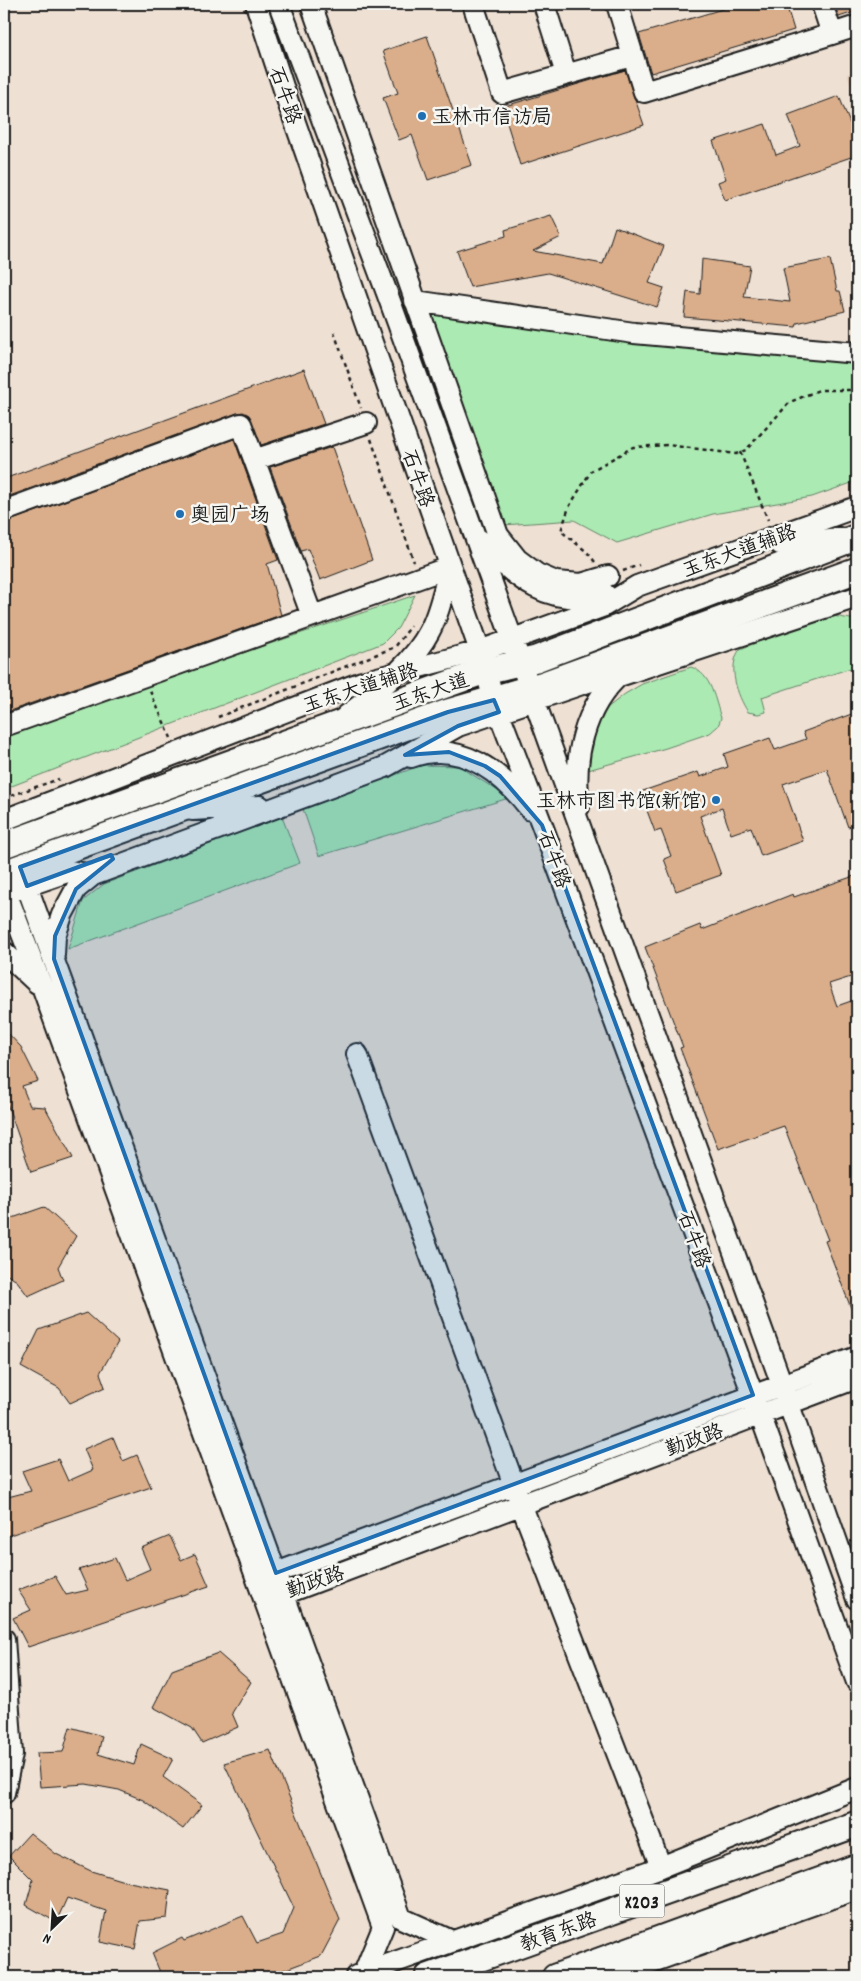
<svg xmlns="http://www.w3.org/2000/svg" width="861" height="1981" viewBox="0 0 861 1981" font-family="Dekko,'LXGW WenKai TC',sans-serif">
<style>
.built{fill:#e8d1bd}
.green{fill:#abeab2;stroke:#648367}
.building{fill:#daae8b;stroke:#1c1c1c}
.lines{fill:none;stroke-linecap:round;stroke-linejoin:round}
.minor-casing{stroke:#1c1c1c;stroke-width:24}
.major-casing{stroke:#1c1c1c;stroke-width:29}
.path{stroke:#1c1c1c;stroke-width:2.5;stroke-dasharray:4 4;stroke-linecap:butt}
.minor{stroke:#f6f6f2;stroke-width:20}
.major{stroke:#f6f6f2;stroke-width:25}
.marked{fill:#1f6fb2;fill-opacity:0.2;stroke:#1f6fb2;stroke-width:4;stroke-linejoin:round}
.poi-dot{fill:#1f6fb2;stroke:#f6f6f2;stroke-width:2}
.labels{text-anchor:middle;stroke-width:5;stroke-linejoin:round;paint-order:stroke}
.shield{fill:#f6f6f2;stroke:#5d5d5c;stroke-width:1}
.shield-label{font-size:19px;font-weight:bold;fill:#1c1c1c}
.street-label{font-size:20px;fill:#1c1c1c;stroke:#f6f6f2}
.poi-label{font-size:20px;fill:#1c1c1c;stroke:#f6f6f2;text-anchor:start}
</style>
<rect width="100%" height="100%" fill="#eee0d3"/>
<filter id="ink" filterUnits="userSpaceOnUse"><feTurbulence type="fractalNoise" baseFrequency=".02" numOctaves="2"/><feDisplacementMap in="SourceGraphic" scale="10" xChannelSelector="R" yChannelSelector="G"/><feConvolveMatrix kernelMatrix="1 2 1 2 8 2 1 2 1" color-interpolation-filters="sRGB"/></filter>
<g filter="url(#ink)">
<path class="built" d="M857,71V103L847,74Z"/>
<path class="green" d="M424,309L857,360V481L812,497L713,514L617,543L574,520L503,525Z
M415,595L398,628L383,643L4,789V736L82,707Z
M833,616L857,620V666L762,697L766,712L758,714L748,712C737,695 727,667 740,649L812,621Z
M691,667C712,674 715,701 721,718L718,726L710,733L666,748L588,770L591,733L607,708L625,694L642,684Z
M422,765L459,766L509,798L319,856L303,809Z
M282,817L300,863L68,949L83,901L104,884Z"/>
<path class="building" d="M739,4H786L794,30L651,73L639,34Z
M834,4H857V11L839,17Z
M427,36L472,165L428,180L412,135L399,140L383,98L398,93L383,51Z
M625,70L644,125L520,165L502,107Z
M839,96L857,141V155L725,200L718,182L726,179L713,141L765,124L776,155L800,146L788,115Z
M551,216L561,237L533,251L603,264L615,227L664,246L649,283L664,288L657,307L548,273L470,287L457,251L506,236L505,230Z
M702,259L750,266L744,297L790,302L783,268L830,259L837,291H840L845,311L797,323L796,327L684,317L687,292L700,294Z
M304,369L324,424L261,445L249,415L243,412L237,413L4,498V479Z
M234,439L278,560L267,564L281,615L4,713V523Z
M332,447L372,560L320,580L308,549L301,551L270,467Z
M857,712V824L848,827L827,769L783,784L803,841L761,856L751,827L731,834L722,808L700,816L721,875L676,891L664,859L671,856L661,830L655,832L640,792L698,772L700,777L728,767L724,754L770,738L775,750L806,739L803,732Z
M857,875V975L829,984L837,1006L857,999L856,1321L825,1241L828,1240L784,1126L718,1149L680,1048L683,1047L645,947L700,925L702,930L793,894L794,897Z
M4,1029L21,1047L38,1081L22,1086L30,1106L45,1107L73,1158L31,1172L4,1095Z
M44,1207L76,1236L58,1267L63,1280L28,1296L17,1281L4,1273V1221Z
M86,1313L118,1342L100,1373L105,1387L70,1403L59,1388L21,1367L39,1330Z
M113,1437L123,1461L137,1455L151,1487L4,1537V1498L31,1491L22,1471L58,1459L68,1481L93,1470L84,1449Z
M170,1536L181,1560L195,1554L209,1586L28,1647L13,1618L31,1610L18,1590L55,1576L66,1595L88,1590L79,1570L115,1558L125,1580L150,1569L141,1548Z
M218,1653L251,1682L232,1713L238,1727L202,1743L192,1728L153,1707L172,1670Z
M70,1727L102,1736L98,1754L134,1765L141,1744L173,1759L163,1777L202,1805L183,1829L143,1800L119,1790L86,1784L40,1787L37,1753L63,1752Z
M270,1750L340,1920L321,1956L265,1977H162L152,1953L182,1938L184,1941L243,1916L257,1943L283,1934L294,1908L224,1763Z
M30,1833L56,1854L91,1871L124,1881L170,1890L167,1918L140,1921L135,1949L100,1942L106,1911L67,1898L56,1922L26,1905L33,1880L9,1856Z"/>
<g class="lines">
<defs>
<path id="minor" d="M256,4L290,108L480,651L494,700L542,825L760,1414L857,1682
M279,4L387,293L782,1385L857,1599
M311,4L498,535L517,559L537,574L556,582L581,584L608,576
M473,4L502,93L632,56
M544,4L566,74
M617,4L644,92L832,34
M822,4L832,34L857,26
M415,301L634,333L857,353
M254,460L366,423
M4,511L241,424L312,616
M480,540C517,580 548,608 605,594
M780,544L840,538
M346,716C374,695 413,663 429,632C440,612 444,588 450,567
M4,726L450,567
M411,757C460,739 502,773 531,810
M579,807C573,760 583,707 621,674
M192,810L260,806
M4,820L362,682L480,651L604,606L637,586L857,507
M20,867L401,1918L452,1941
M4,887L43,989L383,1927L364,1973
M15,890L70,871L93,875L385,767L458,726L591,681L619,676L857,597
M4,952L37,983
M54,955L55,936L62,915L76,889L93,875
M357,1054L521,1504L661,1867
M269,1582L276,1573L857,1357
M271,1593L284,1594L857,1378
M4,1639L12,1754L4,1793
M356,1976L661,1867L857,1788
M610,1977L857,1889"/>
<path id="major" d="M4,845L440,687L485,671L536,659L857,537
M4,873L448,712L544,684L857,570
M428,1977L857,1824
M555,1977L857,1867"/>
</defs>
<use href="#minor" class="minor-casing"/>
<use href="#major" class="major-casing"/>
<path class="path" d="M334,332L361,408
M371,439L414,562
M740,452L768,520
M595,562L587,552L561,531L569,507L591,471L633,447L668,445L736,454L746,450L790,402L819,390H857
M623,571L639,565
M150,691L171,738
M218,717L395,647L411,626
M4,798L59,779"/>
<use href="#minor" class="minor"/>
<use href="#major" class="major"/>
</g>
</g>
<path class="marked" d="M494,700L499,712L458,726L405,755L449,752L485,766L500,776L542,825L753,1395L276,1573L54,959L55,936L76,889L113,859L111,855L27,886L20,867L448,712Z"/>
<g class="poi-dot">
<circle cx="422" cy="116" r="5"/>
<circle cx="180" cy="514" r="5"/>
<circle cx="716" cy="800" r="5"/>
</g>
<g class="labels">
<rect class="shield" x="619.5" y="1884.5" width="45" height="33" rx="4"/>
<g class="shield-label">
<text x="642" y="1908">X203</text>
</g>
<g class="street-label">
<text transform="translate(286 95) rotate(71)" y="7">石牛路</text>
<text transform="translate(419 478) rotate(71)" y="7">石牛路</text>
<text transform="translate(739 550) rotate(-20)" y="7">玉东大道辅路</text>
<text transform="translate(360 687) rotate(-18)" y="7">玉东大道辅路</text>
<text transform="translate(430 691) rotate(-19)" y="7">玉东大道</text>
<text transform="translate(555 859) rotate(70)" y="7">石牛路</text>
<text transform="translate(695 1239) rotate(70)" y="7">石牛路</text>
<text transform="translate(694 1439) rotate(-20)" y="7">勤政路</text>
<text transform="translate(315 1581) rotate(-19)" y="7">勤政路</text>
<text transform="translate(558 1931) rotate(-20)" y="7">教育东路</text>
</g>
<g class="poi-label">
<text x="432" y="123">玉林市信访局</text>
<text x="190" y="521">奥园广场</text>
<text x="706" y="807" text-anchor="end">玉林市图书馆(新馆)</text>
</g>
</g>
<rect width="861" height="1981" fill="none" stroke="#f6f6f2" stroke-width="20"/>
<rect x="10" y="10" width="841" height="1961" fill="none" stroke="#1c1c1c" stroke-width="2" filter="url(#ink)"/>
<g transform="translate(52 1928) rotate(205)" stroke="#f6f6f2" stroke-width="4" paint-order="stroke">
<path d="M0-4L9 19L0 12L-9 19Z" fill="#1c1c1c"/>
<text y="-8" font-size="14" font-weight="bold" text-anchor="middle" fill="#1c1c1c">N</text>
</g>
</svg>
